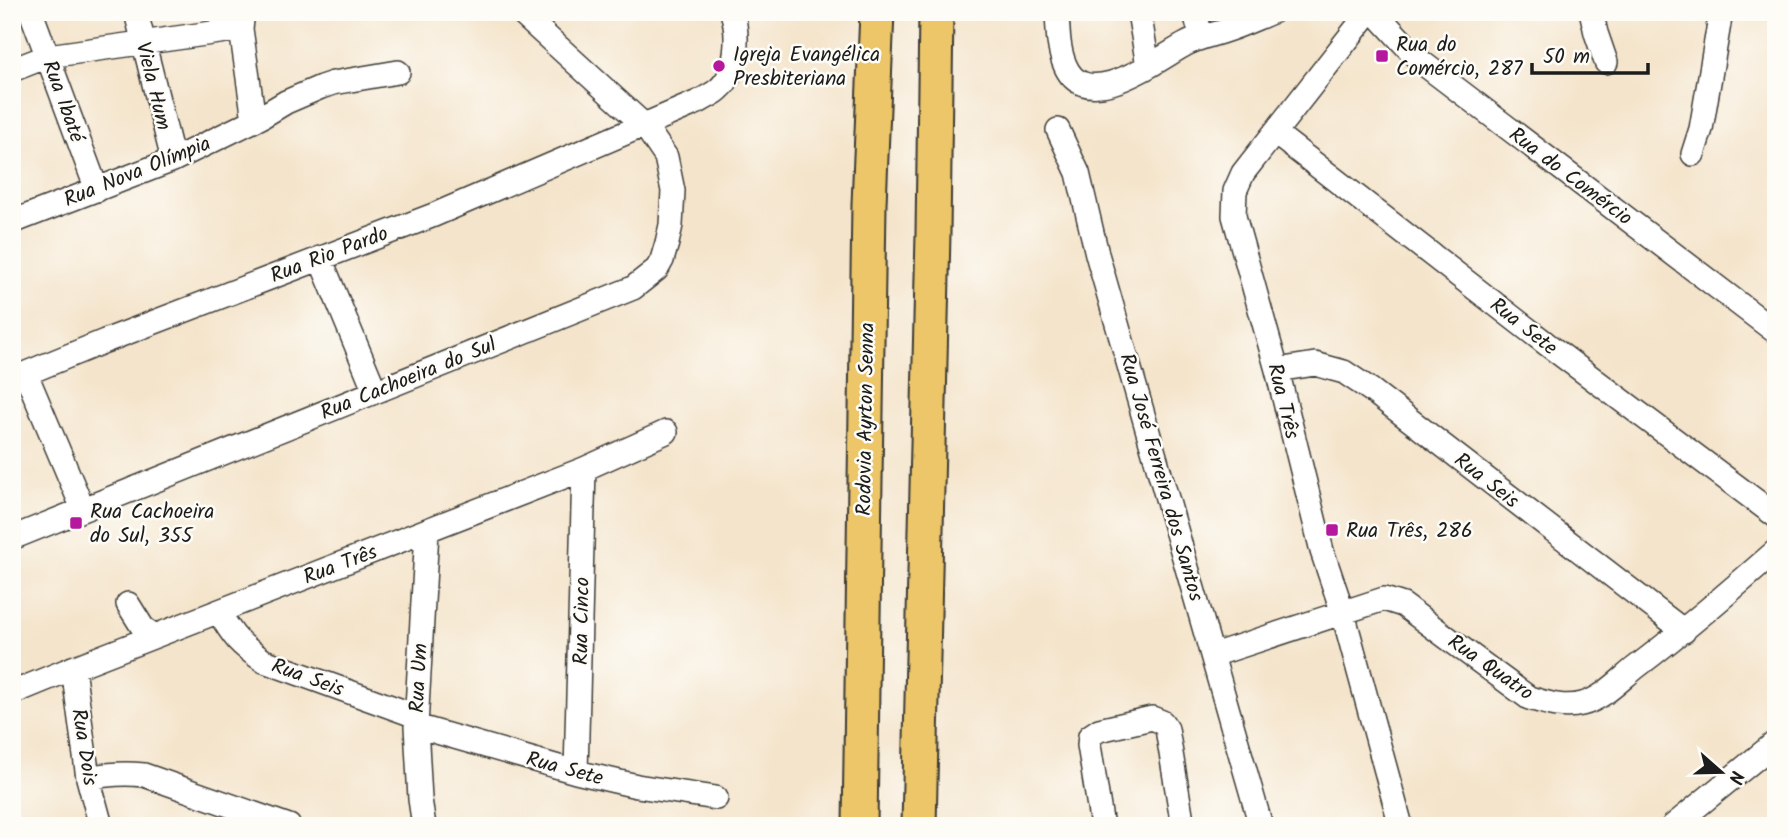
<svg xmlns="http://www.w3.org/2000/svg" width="1788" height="838" viewBox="0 0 1788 838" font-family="Kalam,sans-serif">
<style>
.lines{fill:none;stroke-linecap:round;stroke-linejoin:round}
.minor-casing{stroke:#3c3a36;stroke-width:26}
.highway-casing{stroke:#3c3a36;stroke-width:37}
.minor{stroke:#fff;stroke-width:23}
.highway{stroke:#ecc669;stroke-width:33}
.poi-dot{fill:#b5179e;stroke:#fdfcf7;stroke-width:2.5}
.labels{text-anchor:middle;stroke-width:5;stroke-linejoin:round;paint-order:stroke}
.poi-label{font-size:21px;fill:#1c1c1c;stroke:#fdfcf7;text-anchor:start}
.street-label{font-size:21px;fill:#1c1c1c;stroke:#fdfcf7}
</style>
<rect width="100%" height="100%" fill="#fdfcf7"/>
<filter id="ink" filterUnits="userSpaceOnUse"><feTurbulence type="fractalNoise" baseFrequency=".0143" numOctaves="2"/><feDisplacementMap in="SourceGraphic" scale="14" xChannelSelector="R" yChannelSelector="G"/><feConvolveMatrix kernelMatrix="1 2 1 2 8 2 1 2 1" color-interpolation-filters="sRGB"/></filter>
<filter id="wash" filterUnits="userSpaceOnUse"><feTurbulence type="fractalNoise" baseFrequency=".00686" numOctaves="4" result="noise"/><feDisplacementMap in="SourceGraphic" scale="28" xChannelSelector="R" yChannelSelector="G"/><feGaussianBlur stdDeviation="1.57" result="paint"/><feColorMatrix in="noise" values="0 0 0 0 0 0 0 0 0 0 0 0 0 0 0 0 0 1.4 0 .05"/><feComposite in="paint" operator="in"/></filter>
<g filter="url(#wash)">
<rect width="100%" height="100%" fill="#f4e4cb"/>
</g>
<g filter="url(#ink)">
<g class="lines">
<defs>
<path id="minor" d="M31,12L97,190
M136,12L173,160
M243,12L241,29L254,120
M1057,12C1058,30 1058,49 1065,65C1086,116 1159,58 1186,44C1199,37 1213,35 1227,30C1242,25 1257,18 1272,12
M1139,12L1148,66
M1195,12L1201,37
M1369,12L1243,173L1235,191L1234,216L1277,370L1322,551L1343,613L1401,826
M1375,12L1420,61L1776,332
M1592,15L1596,33L1606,62
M12,70L48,56L241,29
M1058,130L1078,173L1097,254L1261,826
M1275,133L1548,345L1776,516
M1693,154L1701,129L1721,12
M12,222L173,160L261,117L286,102L321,87L333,83L398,72
M320,258L375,391
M1277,370L1315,364L1344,372L1371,390L1684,631
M26,374L83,509
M12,379L105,341L434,215L700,101C706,97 714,94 719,89C738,73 739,34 732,12
M12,538L633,288L657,269L662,260L667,243L671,225L673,191L666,157L645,126L520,12
M128,604L143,628L155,636
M219,612C233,637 240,645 264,661L416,716
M1213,655L1384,599L1403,605L1529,698C1547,703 1563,709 1582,704C1602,699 1619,681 1635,668C1684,631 1730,591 1776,551
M73,668L88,778L101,826
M12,693L73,668L584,469L666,432
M416,726L576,772L637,786L716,798
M576,772L584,469
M88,778C107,774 124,773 144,775L289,826
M424,826L420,799L416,726L427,531
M1102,826L1089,745L1090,736L1099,730L1152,718L1162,722L1167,729L1183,826
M1673,826L1776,742"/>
<path id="highway" d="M860,826L869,204L877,12
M919,826L933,234L936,12"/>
</defs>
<use href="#minor" class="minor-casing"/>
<use href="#highway" class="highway-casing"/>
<use href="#minor" class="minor"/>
<use href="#highway" class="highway"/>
</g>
</g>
<g class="poi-dot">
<rect x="1375" y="49" width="14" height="14" rx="3.5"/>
<circle cx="719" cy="66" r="7"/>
<rect x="69" y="516" width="14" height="14" rx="3.5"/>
<rect x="1325" y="523" width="14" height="14" rx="3.5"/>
</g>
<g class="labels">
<g class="poi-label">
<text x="1396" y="51">Rua do<tspan x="1396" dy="24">Comércio, 287</tspan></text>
<text x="733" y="61">Igreja Evangélica<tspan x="733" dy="24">Presbiteriana</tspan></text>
<text x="90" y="518">Rua Cachoeira<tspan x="90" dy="24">do Sul, 355</tspan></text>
<text x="1346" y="537">Rua Três, 286</text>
</g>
<g class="street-label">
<text transform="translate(154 86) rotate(76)" y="7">Viela Hum</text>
<text transform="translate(64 101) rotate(70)" y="7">Rua Ibaté</text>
<text transform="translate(137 171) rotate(-22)" y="7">Rua Nova Olímpia</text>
<text transform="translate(1571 176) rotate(37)" y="7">Rua do Comércio</text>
<text transform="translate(329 254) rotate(-21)" y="7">Rua Rio Pardo</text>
<text transform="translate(1524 326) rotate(38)" y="7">Rua Sete</text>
<text transform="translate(408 378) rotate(-22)" y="7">Rua Cachoeira do Sul</text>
<text transform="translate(1284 401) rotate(76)" y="7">Rua Três</text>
<text transform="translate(865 419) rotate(-89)" y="7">Rodovia Ayrton Senna</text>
<text transform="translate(1162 477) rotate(74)" y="7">Rua José Ferreira dos Santos</text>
<text transform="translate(1487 480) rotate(38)" y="7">Rua Seis</text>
<text transform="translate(340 564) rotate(-21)" y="7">Rua Três</text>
<text transform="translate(581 621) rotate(-89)" y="7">Rua Cinco</text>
<text transform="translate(1491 667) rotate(35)" y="7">Rua Quatro</text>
<text transform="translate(308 677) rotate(20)" y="7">Rua Seis</text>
<text transform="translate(418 678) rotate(-87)" y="7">Rua Um</text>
<text transform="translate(85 747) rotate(81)" y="7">Rua Dois</text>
<text transform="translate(565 768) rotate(15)" y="7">Rua Sete</text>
</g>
</g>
<rect width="1788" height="838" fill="none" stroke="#fdfcf7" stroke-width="42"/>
<g transform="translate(1721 772) rotate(110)" stroke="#fdfcf7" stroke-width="5" paint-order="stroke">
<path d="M0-5L12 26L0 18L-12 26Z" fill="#1c1c1c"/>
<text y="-10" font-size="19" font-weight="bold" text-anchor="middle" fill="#1c1c1c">N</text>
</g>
<path d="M1532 63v10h116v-10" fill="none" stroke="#1c1c1c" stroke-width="3.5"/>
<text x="1543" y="63" font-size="21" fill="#1c1c1c" stroke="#fdfcf7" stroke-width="5" paint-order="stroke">50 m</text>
</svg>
